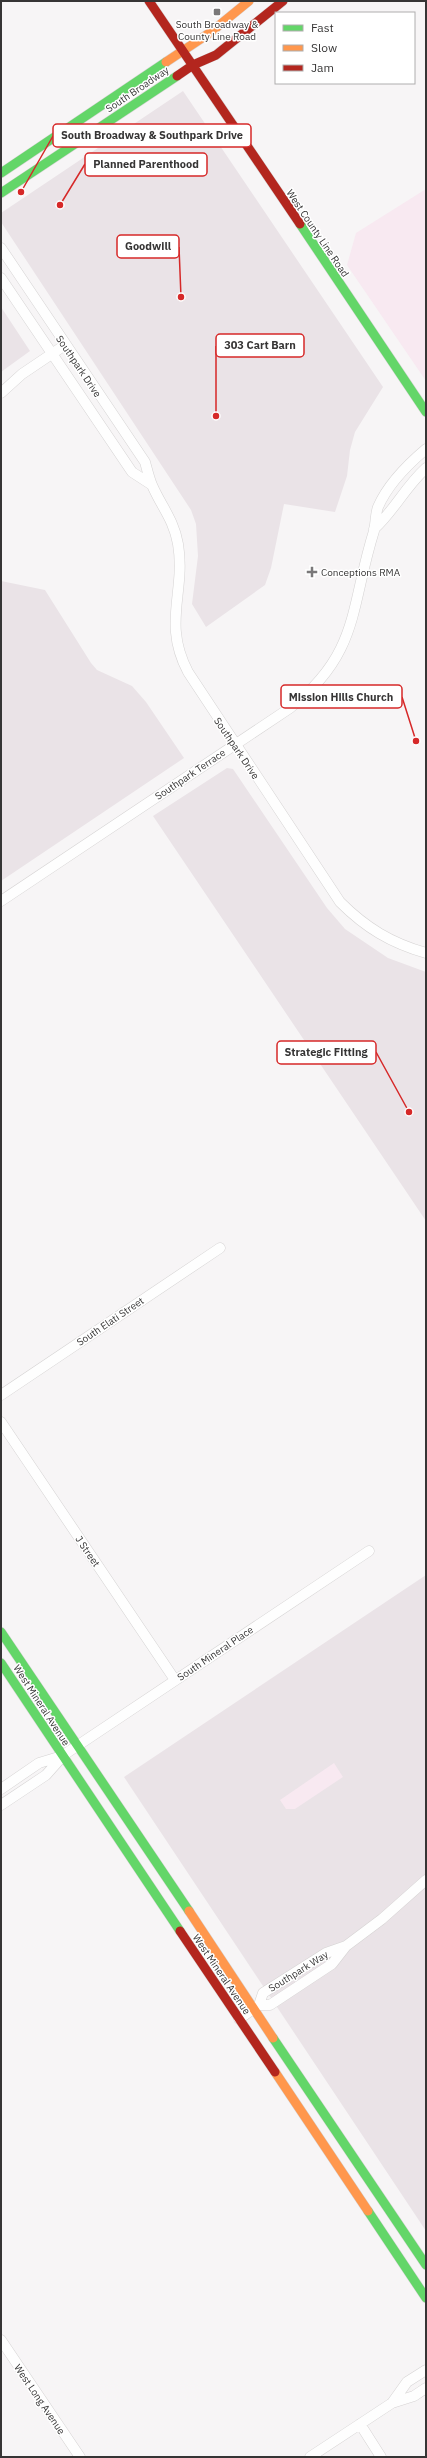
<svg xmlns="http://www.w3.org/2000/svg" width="427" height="2458" viewBox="0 0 427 2458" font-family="'IBM Plex Sans',sans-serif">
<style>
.built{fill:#eae3e7}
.green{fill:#f8e9f1}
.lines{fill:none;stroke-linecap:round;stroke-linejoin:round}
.street-casing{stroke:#d5d3d3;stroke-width:11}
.fast-casing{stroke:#d5d3d3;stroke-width:10}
.slow-casing{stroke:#d5d3d3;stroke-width:10}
.jam-casing{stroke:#d5d3d3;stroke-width:10}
.street{stroke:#fefefe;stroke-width:10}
.fast{stroke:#63d668;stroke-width:9}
.slow{stroke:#ff974d;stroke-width:9}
.jam{stroke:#b3261e;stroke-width:9}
.poi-dot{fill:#7a7879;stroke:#fff;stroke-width:1.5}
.labels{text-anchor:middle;stroke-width:3;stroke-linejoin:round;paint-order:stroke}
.poi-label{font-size:10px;fill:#363535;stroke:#fff}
.street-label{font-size:10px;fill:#363535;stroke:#fff}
.leader{fill:none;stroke:#d62828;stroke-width:1.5}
.callout-dot{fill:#d62828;stroke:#fff;stroke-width:1.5}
.callout{fill:#fff;stroke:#d62828;stroke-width:1.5}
.callout-label{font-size:11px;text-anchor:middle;font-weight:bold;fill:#363535}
</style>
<rect width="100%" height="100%" fill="#f7f5f6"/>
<path class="built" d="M183,91L383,387L355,432L350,450L347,476L335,512L284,504L271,568L265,585L206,627L192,604L198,556L196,524L191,510L1,222V213Z
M1,307L30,351L1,372Z
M1,581L45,590L91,663L97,670L132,686L146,702L184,758L1,881Z
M227,768L233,769L327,908L345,929L388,958L426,972V1221L153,816Z
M426,1575V2231L124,1777Z"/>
<path class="green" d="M426,189V381L347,265L356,233Z
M334,1763L343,1777L295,1809H286L280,1800Z"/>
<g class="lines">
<defs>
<path id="street" d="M1,248L145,462C147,469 149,478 152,485C161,506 174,520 178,544C186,592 162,623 188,672L340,902C366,928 391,943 426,953
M1,278L132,472L152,485
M1,393L22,374L65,345
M374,529C394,511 405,487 426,468
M1,901L290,708C360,653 350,607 374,531C376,523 375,515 378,507C388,484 407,465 426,449
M1,1395L220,1248
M1,1422L175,1680
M1,1789L39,1763L62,1756L369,1551
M1,1805L46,1775L62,1757
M259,2005L263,1993L326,1953L346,1946
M239,2019L259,2005H270L332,1964L346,1946L382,1919L426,1880
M1,2340L80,2457
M392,2403L407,2382L426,2370
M360,2424L381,2457
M310,2457L392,2403L414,2396L426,2388"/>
<path id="fast" d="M1,173L166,62
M1,193L177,76
M300,224L426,412
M1,1632L189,1911
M1,1663L180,1931
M273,2038L426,2265
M368,2211L426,2298"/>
<path id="slow" d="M166,62L211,32L249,1
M189,1911L273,2038
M275,2072L368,2211"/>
<path id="jam" d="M149,1L300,224
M177,76L193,65L216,55L283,1
M180,1931L275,2072"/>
</defs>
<use href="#street" class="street-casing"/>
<use href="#fast" class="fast-casing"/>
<use href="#slow" class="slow-casing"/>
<use href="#jam" class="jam-casing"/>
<use href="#street" class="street"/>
<use href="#fast" class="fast"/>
<use href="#slow" class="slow"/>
<use href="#jam" class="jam"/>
</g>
<g class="poi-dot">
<rect x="213" y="8" width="8" height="8" rx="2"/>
<path d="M310 566h4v4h4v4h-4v4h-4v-4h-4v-4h4z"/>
</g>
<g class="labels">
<g class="poi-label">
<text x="217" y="28">South Broadway &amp;<tspan x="217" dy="12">County Line Road</tspan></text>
<text x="321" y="576" text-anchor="start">Conceptions RMA</text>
</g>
<g class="street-label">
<text transform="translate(137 89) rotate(-34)" y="4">South Broadway</text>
<text transform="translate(318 233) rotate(56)" y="4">West County Line Road</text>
<text transform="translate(79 366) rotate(56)" y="4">Southpark Drive</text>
<text transform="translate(237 748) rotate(56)" y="4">Southpark Drive</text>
<text transform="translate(190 774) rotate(-34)" y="4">Southpark Terrace</text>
<text transform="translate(110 1321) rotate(-34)" y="4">South Elati Street</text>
<text transform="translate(88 1551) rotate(56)" y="4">J Street</text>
<text transform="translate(215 1653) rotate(-34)" y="4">South Mineral Place</text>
<text transform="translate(42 1705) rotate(57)" y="4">West Mineral Avenue</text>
<text transform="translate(298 1971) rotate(-32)" y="4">Southpark Way</text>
<text transform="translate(222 1974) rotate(56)" y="4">West Mineral Avenue</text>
<text transform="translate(40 2399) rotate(56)" y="4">West Long Avenue</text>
</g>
</g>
<path class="leader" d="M21 192L53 136M60 205L85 164M181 297L179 247M216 416L216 346M416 741L402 697M409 1112L376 1052"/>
<g class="callout-dot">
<circle cx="21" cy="192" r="4"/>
<circle cx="60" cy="205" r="4"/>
<circle cx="181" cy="297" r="4"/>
<circle cx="216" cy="416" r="4"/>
<circle cx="416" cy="741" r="4"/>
<circle cx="409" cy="1112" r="4"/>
</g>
<g class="callout">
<rect x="53" y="124" width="198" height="23" rx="4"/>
<rect x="85" y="153" width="122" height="23" rx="4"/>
<rect x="117" y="235" width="62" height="23" rx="4"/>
<rect x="216" y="334" width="88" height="23" rx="4"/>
<rect x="281" y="685" width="121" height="23" rx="4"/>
<rect x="277" y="1041" width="99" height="23" rx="4"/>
</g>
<g class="callout-label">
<text x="152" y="139">South Broadway &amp; Southpark Drive</text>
<text x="146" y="168">Planned Parenthood</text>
<text x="148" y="250">Goodwill</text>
<text x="260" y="349">303 Cart Barn</text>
<text x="341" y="701">Mission Hills Church</text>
<text x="326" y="1056">Strategic Fitting</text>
</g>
<rect width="427" height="2458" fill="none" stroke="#363535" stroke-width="4"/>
<rect x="275" y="12" width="140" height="72" fill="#ffffff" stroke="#afaeae"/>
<rect x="283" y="25" width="20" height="6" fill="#63d668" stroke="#afaeae"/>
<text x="311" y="32" font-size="12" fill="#363535">Fast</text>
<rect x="283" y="45" width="20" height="6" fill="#ff974d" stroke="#afaeae"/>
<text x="311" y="52" font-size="12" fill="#363535">Slow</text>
<rect x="283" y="65" width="20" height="6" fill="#b3261e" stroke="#afaeae"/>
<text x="311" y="72" font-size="12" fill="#363535">Jam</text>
</svg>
